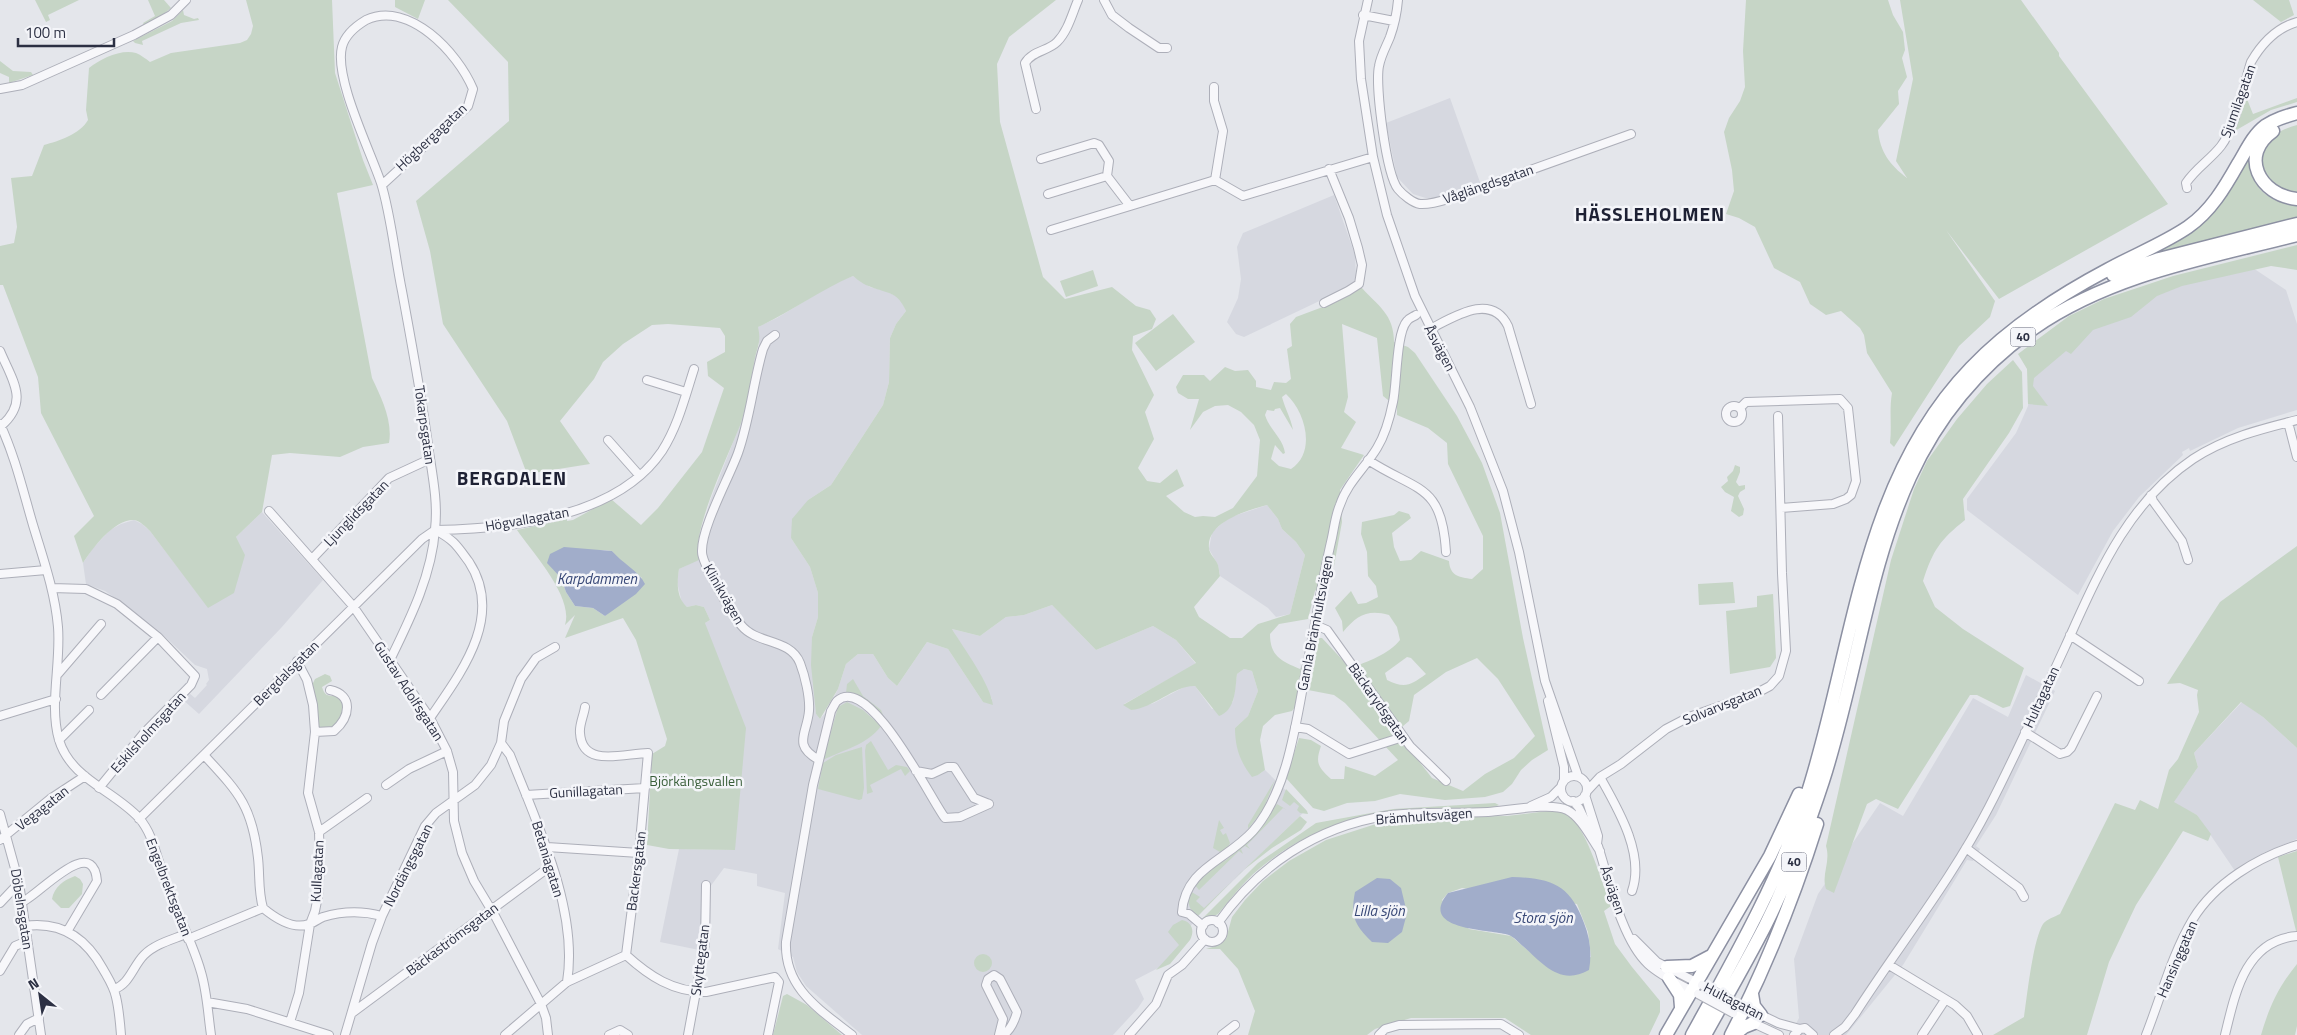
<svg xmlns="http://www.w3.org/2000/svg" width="2297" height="1035" viewBox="0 0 2297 1035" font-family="'Titillium Web',sans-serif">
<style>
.built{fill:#d6d8e0}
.green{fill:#c6d5c6;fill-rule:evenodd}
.water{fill:#a1adca}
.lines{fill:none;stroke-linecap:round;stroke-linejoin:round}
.minor-casing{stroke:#adafb9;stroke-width:10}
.highway-casing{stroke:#8c90a2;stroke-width:15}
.minor{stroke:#f7f7fa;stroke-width:8}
.highway{stroke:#fff;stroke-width:12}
.minor-bridge-casing{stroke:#adafb9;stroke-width:10;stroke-linecap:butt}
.minor-bridge{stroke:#f7f7fa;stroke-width:8}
.labels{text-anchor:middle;stroke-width:5;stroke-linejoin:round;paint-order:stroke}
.shield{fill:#f4f5f9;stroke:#686b7a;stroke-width:1}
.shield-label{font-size:12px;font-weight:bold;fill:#2c3043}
.street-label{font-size:14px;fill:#2c3043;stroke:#f4f5f9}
.park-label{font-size:14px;fill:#3a5f3a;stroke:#f4f5f9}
.water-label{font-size:15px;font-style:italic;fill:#374776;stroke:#f4f5f9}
.district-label{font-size:19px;font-weight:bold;letter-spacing:1px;fill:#1e2134;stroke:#f4f5f9}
</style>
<rect width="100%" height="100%" fill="#e4e6eb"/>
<path class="built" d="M1450,98L1481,185L1450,196L1432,200L1413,194L1397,177L1386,123Z
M1334,195L1355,255L1356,276L1353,285L1244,337L1236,334L1227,322L1238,298L1241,279L1237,247L1243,233Z
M2253,268L2286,290L2297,324V410L2238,428L2190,451L2189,448L2182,452L2183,455L2139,497L2113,531L2078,595L1967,510V499L2016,433L2028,406L2031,372L2066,340L2168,285Z
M853,276L870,287L886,291L900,298L906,311L896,324L890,338L889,382L883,405L831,485L808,500L791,538L810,567L818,593V617L812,637L816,714L820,719L827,711L838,689L846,664L858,654H873L888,678L897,686L927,642L948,649L983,702L992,699L952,629L980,636L1006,617L1024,615L1052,605L1096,650L1153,626L1176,640L1196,664L1124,704L1131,710L1154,703L1188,685L1195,686L1212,709L1233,702L1237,674L1244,669L1252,671L1258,691L1248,716L1235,728L1258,775L1265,770L1306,810L1202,911L1189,928L1185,943L1162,966L1135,980L1144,999L1138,1008L1113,1035H862L806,986L797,972L793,957L778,949L785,893L757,886V874L724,868L707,891L709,952L660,942L679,849L735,850L705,623L710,620L704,607L696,605L687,607L682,603L677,582L679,569L687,565L698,552L699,539L710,501L741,422L755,357L759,347L758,327L777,318L833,284Z
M1267,505L1278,519L1282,529L1296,542L1305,555L1290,614L1276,617L1268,608L1220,576L1218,565L1209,549L1212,532L1225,521L1231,517Z
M262,512L323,580L281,628L199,714L182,699L189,693L195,698L207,685L206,684L209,680L207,669L195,665L159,631L127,606L105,591L86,584L83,563L93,548L110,530L121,524L134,520L142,524L150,531L208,607L236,537Z
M2026,675L2055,691L1996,815L1976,846L1980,849L1973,861L1967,860L1903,965L1846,1035H1790L1799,1018L1794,959L1818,894L1880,803L1903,816L1973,698L2008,717Z
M2242,702L2263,717L2297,748V839L2263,853L2235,871L2197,815L2173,803L2198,767L2194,753Z"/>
<path class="green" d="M35,0H79L48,15L50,20L46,22Z
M148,0H164L171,8L160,17L144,25L143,23L155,16Z
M246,0H332L335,73L363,160L373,185L337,193L372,378C381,397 393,421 389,443L363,447L340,457L290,453L272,455L262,512L236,537L245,555L234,593L208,608L150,531C146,527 140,521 134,520C114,519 92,549 83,563L74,536L94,516L41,413L38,377L3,285H0V246L14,243L17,227L11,178L32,176L44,145C59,141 80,134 88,120L86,110L89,68C101,59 120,49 136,53C141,55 146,59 150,62L171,53L240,43L247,40L251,34L253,26Z
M395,0H425L418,19L395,7Z
M448,0H1056L1009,37L997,64L1000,122L1043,277L1065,299L1112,287L1136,306L1150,310L1156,319L1152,329L1133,336L1132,350L1154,395L1145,412L1154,439L1138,468L1147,481L1160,483L1177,469L1184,486L1166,496L1184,512L1195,517L1203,516L1215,517L1233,508L1257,476L1260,440L1254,425L1241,412L1228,405L1215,406L1203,412L1190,430L1199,399H1188L1178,393L1176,387L1183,375H1204L1210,381L1225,367L1235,371L1248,370L1256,381V387L1271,390L1274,382L1286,383L1291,379L1287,349L1292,346L1290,324L1296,317L1336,302L1361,287C1378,306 1394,314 1394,342L1408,347L1415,353L1457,416L1482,463L1500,513L1523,638L1548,750L1532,760L1521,770L1512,784L1503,792L1485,797L1445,800L1400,794L1375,801L1347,803L1324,811L1313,808L1286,778L1299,738L1311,740L1321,746C1315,763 1318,767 1331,779H1344L1345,766L1375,776L1398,760L1345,703L1334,695L1308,690L1292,711L1275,715L1263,726L1260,740L1265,770L1258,775L1252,777C1240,762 1235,747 1235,728L1248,716L1258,691L1252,671L1244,669L1237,674C1235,689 1236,710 1219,716L1195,686C1175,685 1154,708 1131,710L1123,705L1196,663L1176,640L1153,626L1096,650L1052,605L1024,615L1006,617L980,636L952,629C964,649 990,683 993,705L983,702L948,649L927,642L897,686L888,678L873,654H858L846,664L838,689L820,719L816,714L811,665L812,637L818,617V593L810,567L791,538L792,519L808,500L831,485L883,405L889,382L890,338L896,324L906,311C897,291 889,294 871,287C864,285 858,280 853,276C820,290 791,312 758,327C762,344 756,348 754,364C750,383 747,404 741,423C730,452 690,533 699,560L679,569C677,582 676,597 687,607L696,605L704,607L710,620L705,623L746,728L735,850L669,849L647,845L652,754L665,746L667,739L636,640L623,618L565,638L575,615L565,625C574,597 532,552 517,530L567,519V521L573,520L611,499L641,525L658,508L702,452L724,388L708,376L707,362L725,352V336L720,328L668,324L652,325L623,344L603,362L594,379L560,421L590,464L527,474L507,421L443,324L430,251L416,201L509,121L508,62ZM1342,324L1377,338L1383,396L1397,407V415L1428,428L1447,443L1448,464L1483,536V569L1472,579C1459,577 1450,576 1449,561L1421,551L1411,560L1400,561L1394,547L1392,533L1411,518L1409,514L1399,511L1394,515L1362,522L1361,534L1367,552L1368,576L1376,586L1378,597L1366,603L1358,604L1351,591L1335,608L1342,621L1343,632C1357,615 1368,609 1389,615L1397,627L1400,640C1389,654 1367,662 1350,668L1322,638H1316L1300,669C1281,661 1270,656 1270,634L1279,624L1308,619L1315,591L1326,581L1334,566L1342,522L1340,490L1364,455L1341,448L1356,422L1344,412L1348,397ZM1286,394C1305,411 1317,452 1291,469L1279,466L1271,459L1275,445L1283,454L1285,453C1283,438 1269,429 1265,415L1267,410L1274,411L1275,409L1280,408L1293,430C1291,418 1285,409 1282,397ZM1267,505L1278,519L1282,529L1296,542L1305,555L1290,614L1258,624L1242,638H1230L1199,617L1194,607L1220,576C1219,573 1219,568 1218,565C1216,559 1209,554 1209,548C1206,522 1248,510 1267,505ZM604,550L612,551L620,561L642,578L605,616L593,608L575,606L566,592L561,578L595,551ZM1407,657L1411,658L1426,674C1411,685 1405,689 1387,680L1385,673ZM1477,658L1498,679L1535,736L1514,758L1485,774L1463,791L1432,778L1396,732L1409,721L1414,695L1446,672Z
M1746,0H1888L1893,15L1903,32L1905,50L1902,58L1907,77L1898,91L1899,104L1878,130C1880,152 1890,165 1907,178L1896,161L1913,79L1900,0H2021L2059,53V56L2168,204L1999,299L1946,230L1995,301L1990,317L1959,346L1894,447L1890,443C1892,426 1889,410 1892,393L1867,353L1864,335L1860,328L1841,311L1826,315L1810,304L1800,282L1774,268L1755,227L1739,218L1726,214L1734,191L1732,170L1724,132L1729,118L1740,101L1745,87L1743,51Z
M2253,0H2289L2294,15L2281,22Z
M183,10L184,15L194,19L198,18L199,20L181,23L142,41L143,45L135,43L133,41L172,21Z
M0,61L13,71L31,72L33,75L9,83V77L0,73Z
M2249,78V92L2245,94L2253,114L2297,98V102L2271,110L2233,132Z
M2297,125V195L2275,188L2261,168C2265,140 2270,133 2297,125Z
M2253,149C2244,183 2265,202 2297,205V218L2133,262L2169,244Z
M2297,245V270L2271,266L2182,286L2157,296L2131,317L2093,330L2071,354L2066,351L2034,378L2033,386L2048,406L2028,404L2027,369L2018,354L2069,316L2104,299L2173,276Z
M1093,270L1098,286L1066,297L1060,281Z
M1173,314L1195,342L1156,371L1135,343Z
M2013,360L2022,372L2023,408L2009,433L1963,499L1965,520C1940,540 1933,550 1923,581L1935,607L1963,629L2024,668L2010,706L2003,708L1977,695H1970L1898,809L1876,799L1867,804L1834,893L1826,889C1821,874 1831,862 1826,846L1891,560L1914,489L1927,461L1957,419L1987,384Z
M1735,465L1740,467V472L1736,482L1739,486L1745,485V489L1740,492L1738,496L1744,509L1743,515L1739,517L1731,511L1734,497L1725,492L1721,487L1728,481L1727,477L1733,471Z
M2297,546V748L2263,717L2241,702L2194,753L2198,767L2174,802L2197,815L2211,834L2208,841L2183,831L2136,905L2109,962L2087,1035H1993L2024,1017C2027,996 2033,940 2043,924C2047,919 2054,917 2060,914L2115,803L2135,810L2140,800L2158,809L2169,770L2178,759L2199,712L2197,695L2198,690L2180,683L2167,684L2220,602Z
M1733,582L1735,603L1699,605L1698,584Z
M1773,594L1776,658L1770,667L1730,674L1726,611L1757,607V596Z
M325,674L330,676L332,681L322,687C325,697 329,696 338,696C348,710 341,718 332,729H321L318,725L312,685L315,679Z
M853,679L863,696L881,710L883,715L855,696L846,693L847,684Z
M847,702L863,710L881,726C867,745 845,749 823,760L838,707Z
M871,741L888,770L896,765L907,767L910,771L905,776L901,769L870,785L873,792L867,794L865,751L866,745Z
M862,747L864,788L862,799L859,800L818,789L823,763L836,755Z
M1275,780L1263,810L1248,829V825Z
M1286,789L1307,811L1308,814L1300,813L1297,810L1299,806L1294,802L1290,806L1282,800Z
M1495,803L1499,805L1491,808C1403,810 1331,809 1259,869C1243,882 1231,899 1218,914L1212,917L1203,918L1258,863L1316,823L1393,809Z
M1277,804L1287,810L1283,808L1247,845L1250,849L1245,846L1241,849L1243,854L1239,851L1199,890L1194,884L1206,870L1226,860L1245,844L1262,826Z
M1548,811C1556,811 1563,811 1570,817C1588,831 1602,884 1611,906L1604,911L1615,944L1632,967L1660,1001V1012L1649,1035H1531L1505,1018H1411L1375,1029L1367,1035H1248L1255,1011L1238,969L1220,949H1206L1219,945L1226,939L1232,917L1245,900L1263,881L1289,861L1326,840L1382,822L1441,817L1507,816ZM1462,888L1577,904L1588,932L1591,957L1550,969L1511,936L1469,929L1442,900L1448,893Z
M1300,816L1307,822L1301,830L1272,848L1241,872L1198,916C1188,910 1187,902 1190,891L1200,897L1196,901L1204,908Z
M1219,820L1224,828L1220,830L1223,835L1226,833L1230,843L1227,849L1220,852L1213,848Z
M2297,851V935L2278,857Z
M75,876L80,879L83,884L82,894L69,908H61L52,899C54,887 64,880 75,876Z
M1182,920C1192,922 1195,931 1190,940L1170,964L1156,970L1179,945L1168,932L1173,925Z
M974 963a9 9 0 1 1 18 0a9 9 0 1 1-18 0Z
M2297,964V1026L2295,1035H2261C2269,1007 2279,986 2297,964Z
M787,994L807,1005L842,1035H773L783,996Z"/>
<path class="water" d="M564,547L612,551C622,563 639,571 645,584L636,594L605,616L593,608L575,606L566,592L561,578L547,563L550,554Z
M1512,877C1552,878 1570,885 1584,923C1590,938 1592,954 1589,970C1561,986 1544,965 1524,947C1519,943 1514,937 1509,935C1490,929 1417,931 1448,893Z
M1377,878L1390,879L1401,888L1407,913L1402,932L1388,943L1372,942C1355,925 1350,917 1355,892Z"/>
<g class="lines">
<defs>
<path id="minor" d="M1104,0L1112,15L1129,28L1159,48H1167
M1368,0L1359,41L1361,79L1373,157L1387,215L1415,296L1470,407L1503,491L1519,552L1545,681L1578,776
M1398,0C1397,12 1394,26 1390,37C1386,47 1381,55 1379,66C1375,85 1386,174 1398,189C1403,195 1413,203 1420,204C1432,205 1447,199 1458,196L1631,134
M1363,15L1394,21
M1214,87V101L1223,131L1215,180
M0,89L22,85L134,35L171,15L186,0
M1036,109L1025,63C1032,51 1048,51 1057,42C1068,31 1072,14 1078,0
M1041,159L1094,143L1099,145L1109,161L1107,176L1130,206L1215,180L1243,196L1373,157
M382,185L468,106L473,89C458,53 409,0 366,20C356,26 345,35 342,47C334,78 370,150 381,183C391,215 395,257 402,291C412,345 422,398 429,452C433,478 438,504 435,529C432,575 410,619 390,660
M2187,188L2186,183C2196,168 2210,160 2221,146C2235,128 2244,84 2251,62C2262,43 2276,28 2297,22
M1048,194L1107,176
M1051,230L1130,206
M1324,303L1348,291L1359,284L1362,265L1358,248L1349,218L1329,169
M1430,329C1454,317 1491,292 1508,326L1531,404
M775,335L767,341L763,349C753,383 750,419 738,453C729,478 701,528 702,552C702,564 732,614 741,625C757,645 790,638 800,663C805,676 810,697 809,711C807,734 792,745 819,760
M0,351C12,380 30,401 1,426
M647,380L686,392
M1726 414a8 8 0 1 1 16 0a8 8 0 1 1-16 0Z
M1740,408L1746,402L1840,399L1848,408L1856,481L1851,495L1846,499L1833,504L1781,508
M2288,422L2297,457
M0,424C15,456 23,491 33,525C43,558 55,592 58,627C61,664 49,705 59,740C71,779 113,790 139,818C154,835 157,860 165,880C175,911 192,940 201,972C207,992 208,1014 211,1035
M608,440L639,475
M1368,460C1417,492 1442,483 1446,552
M2151,495L2153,501L2182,541L2188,560
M269,511L353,606L430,718L447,751L453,772L454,821L462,853L474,881L495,916L541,1004L546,1018L548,1035
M435,530C509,529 617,518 662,451C678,426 685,397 694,369
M312,559L389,478L430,459
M0,574L46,570
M52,588L86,589L117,604L158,637L195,676L191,685L144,733L99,788
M1315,625L1327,630L1410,746L1446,781
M2070,635L2139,681
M58,674L101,624
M101,695L158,637
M1548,701L1564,767V780
M585,707C584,715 579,725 580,733C582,769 625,753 648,753L639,853L626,955
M0,716L56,699
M430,718C460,674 505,617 469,562C457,546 455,541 437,531
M1295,727L1308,729L1349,754L1403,737
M315,732L334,731C350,717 354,695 330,690
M2025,732L2060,754L2067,752L2071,748L2097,696
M59,740L89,710
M501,743L510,755C536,821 579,910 567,982
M204,755C238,792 252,805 258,858C260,875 258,891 263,908
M916,771L932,774L947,767H954L974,798L989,804
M1561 789a13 13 0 1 1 26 0a13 13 0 1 1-26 0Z
M1600,777C1618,809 1645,854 1632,891
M386,785L409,769L447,751
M1587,791L1600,777L1621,764L1666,729L1689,717L1755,694L1770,686L1779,676L1786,651L1782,573L1778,416
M526,795L645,788
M1585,795L1598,836L1597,844
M1573,801L1579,808L1589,829
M1531,806L1551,797L1561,787
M0,814L19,883L41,1035
M139,819L422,539L435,530
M319,832L367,798
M0,840L50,799L85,776
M1598,846C1609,880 1622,940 1648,964C1661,976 1679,984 1694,992
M547,847L639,853
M1966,848L2019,888L2024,897
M22,902C37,897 93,832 97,881L68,930
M0,903L19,883
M1201 931a11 11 0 1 1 22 0a11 11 0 1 1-22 0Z
M1218,923C1258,866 1316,827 1385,816C1419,811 1454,814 1488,812C1506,811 1551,802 1567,810C1581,817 1591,838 1600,851
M25,926C61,921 86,938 103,969C108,978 114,987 116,997C119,1009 120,1022 121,1035
M1203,926L1189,914L1182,912C1185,868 1226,861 1253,831C1290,789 1297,713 1308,660C1316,621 1322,581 1331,542C1334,530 1335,516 1340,505C1347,483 1365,468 1377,448C1385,435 1390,417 1393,402C1397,384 1396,333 1407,321C1409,318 1413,317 1416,315
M188,939L263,908C275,918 293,930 309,924C314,923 318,919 323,917C343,911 363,911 382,916
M1634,939L1657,962L1700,984
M626,955C649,976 673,992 706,992L775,977L779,982L768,1035
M1889,965L1955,1005L1967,1016L1978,1035
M0,971L15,946L27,941
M114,989C129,985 133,966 144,955C155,944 171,940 186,934
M207,1002L247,1009L329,1035
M352,1013L552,865
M1757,1013L1778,1023L1800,1029
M290,1022L299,993L310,924L315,911L318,896L320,866L319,832L308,793L315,732L313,705L307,680L297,661
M1751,1022L1779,1035
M19,1035L27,1024L39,1018
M345,1035L372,943L382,916L425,826L436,813L475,785L491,765L501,743L504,721L521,679L536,658L555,647
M505,1035L567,982L626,955
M609,1035L620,1030L628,1035
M688,1035L705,943L706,885
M852,1035C819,1009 784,988 786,942L813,785L831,711C833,708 835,703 837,701C869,672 931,800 945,818L960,817L989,804
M999,1035L1003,1019L986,985L988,979L994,975L1000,979L1017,1012C1015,1020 1010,1031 1003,1035
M1129,1035L1156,1004L1168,975L1182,965L1205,939
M1222,1035L1235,1025
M1379,1035L1385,1029L1399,1025L1501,1024L1519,1035
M1794,1035L1800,1029L1805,1028L1813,1035
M1834,1035L1845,1027L1855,1014C1899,945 1951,881 1989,807C2016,755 2040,701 2065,647C2097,577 2126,504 2193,459C2225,438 2261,429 2297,420
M1922,1035L1945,1000
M2146,1035C2161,997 2172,954 2193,919C2215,883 2258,857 2297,845
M2225,1035C2235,994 2245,940 2297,936"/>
<path id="highway" d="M2273,131C2239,155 2259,195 2297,199
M2113,275L2159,259L2297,224
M1667,967L1692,966L1711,956
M1669,978L1680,995L1681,1007
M1752,994L1754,1006L1761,1015
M1666,1035L1770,856L1799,794
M1692,1035C1735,957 1779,880 1807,795C1854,650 1860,483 1971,368C2009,328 2058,296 2107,270C2134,255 2163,244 2188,227C2211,211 2225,187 2238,164C2246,151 2253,135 2265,126C2275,119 2286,116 2297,113
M1705,1035C1725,999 1746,963 1765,926C1788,880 1807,830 1823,781C1877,612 1872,441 2034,328C2112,274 2207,258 2297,235
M1731,1035C1766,967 1794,897 1817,824
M1734,1035L1744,1027L1754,1023"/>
</defs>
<use href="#minor" class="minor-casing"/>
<use href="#highway" class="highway-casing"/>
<use href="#minor" class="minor"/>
<use href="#highway" class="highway"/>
<defs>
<path id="minor-bridge" d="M1702,985L1738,1004
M1698,994L1733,1013"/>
</defs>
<use href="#minor-bridge" class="minor-bridge-casing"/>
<use href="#minor-bridge" class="minor-bridge"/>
</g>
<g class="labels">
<g class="shield">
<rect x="2010.5" y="327.5" width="25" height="19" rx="4"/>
<rect x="1781.5" y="852.5" width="25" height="19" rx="4"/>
</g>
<g class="shield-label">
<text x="2023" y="341">40</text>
<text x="1794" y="866">40</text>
</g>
<g class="street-label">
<text transform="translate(2238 101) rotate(-70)" y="5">Sjumilagatan</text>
<text transform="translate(431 137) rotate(-43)" y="5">Högbergagatan</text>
<text transform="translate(1488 184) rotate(-19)" y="5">Våglängdsgatan</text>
<text transform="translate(1440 348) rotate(62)" y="5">Åsvägen</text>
<text transform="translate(425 425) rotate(82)" y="5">Tokarpsgatan</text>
<text transform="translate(356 513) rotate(-46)" y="5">Ljunglidsgatan</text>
<text transform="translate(527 519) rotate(-10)" y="5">Högvallagatan</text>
<text transform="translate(724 594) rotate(60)" y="5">Klinikvägen</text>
<text transform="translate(1315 623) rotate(-79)" y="5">Gamla Brämhultsvägen</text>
<text transform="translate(286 673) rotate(-45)" y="5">Bergdalsgatan</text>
<text transform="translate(409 691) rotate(57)" y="5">Gustav Adolfsgatan</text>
<text transform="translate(2041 697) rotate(-65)" y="5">Hultagatan</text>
<text transform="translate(1379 703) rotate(55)" y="5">Bäckarydsgatan</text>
<text transform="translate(1722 705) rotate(-22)" y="5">Solvarvsgatan</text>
<text transform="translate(148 732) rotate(-48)" y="5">Eskilsholmsgatan</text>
<text transform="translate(586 791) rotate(-3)" y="5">Gunillagatan</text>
<text transform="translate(42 808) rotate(-38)" y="5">Vegagatan</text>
<text transform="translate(1424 816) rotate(-4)" y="5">Brämhultsvägen</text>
<text transform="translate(548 859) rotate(73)" y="5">Betaniagatan</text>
<text transform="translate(408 865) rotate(-63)" y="5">Nordängsgatan</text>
<text transform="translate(317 871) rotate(-87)" y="5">Kullagatan</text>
<text transform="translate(636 871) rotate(-83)" y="5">Backersgatan</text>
<text transform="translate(169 887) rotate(69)" y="5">Engelbrektsgatan</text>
<text transform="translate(1613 890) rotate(71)" y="5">Åsvägen</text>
<text transform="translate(22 909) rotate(81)" y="5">Döbelnsgatan</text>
<text transform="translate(452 939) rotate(-37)" y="5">Bäckaströmsgatan</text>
<text transform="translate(2177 959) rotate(-67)" y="5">Hansinggatan</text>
<text transform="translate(700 960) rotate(-83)" y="5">Skyttegatan</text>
<text transform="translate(1734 1001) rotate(27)" y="5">Hultagatan</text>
</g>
<g class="park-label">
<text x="696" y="786">Björkängsvallen</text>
</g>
<g class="water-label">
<text x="597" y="584">Karpdammen</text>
<text x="1379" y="916">Lilla sjön</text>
<text x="1543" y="923">Stora sjön</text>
</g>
<g class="district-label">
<text x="1650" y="221">HÄSSLEHOLMEN</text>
<text x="512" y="485">BERGDALEN</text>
</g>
</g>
<g transform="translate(40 995) rotate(330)" stroke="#f4f5f9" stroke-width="4" paint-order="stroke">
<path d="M0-4L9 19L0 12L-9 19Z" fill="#2c3043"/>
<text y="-8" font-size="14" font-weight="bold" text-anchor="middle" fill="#2c3043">N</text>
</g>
<path d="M18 38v8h96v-8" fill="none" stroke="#2c3043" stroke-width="2.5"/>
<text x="25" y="38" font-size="15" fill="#2c3043" stroke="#f4f5f9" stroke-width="4" paint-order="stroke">100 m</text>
</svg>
